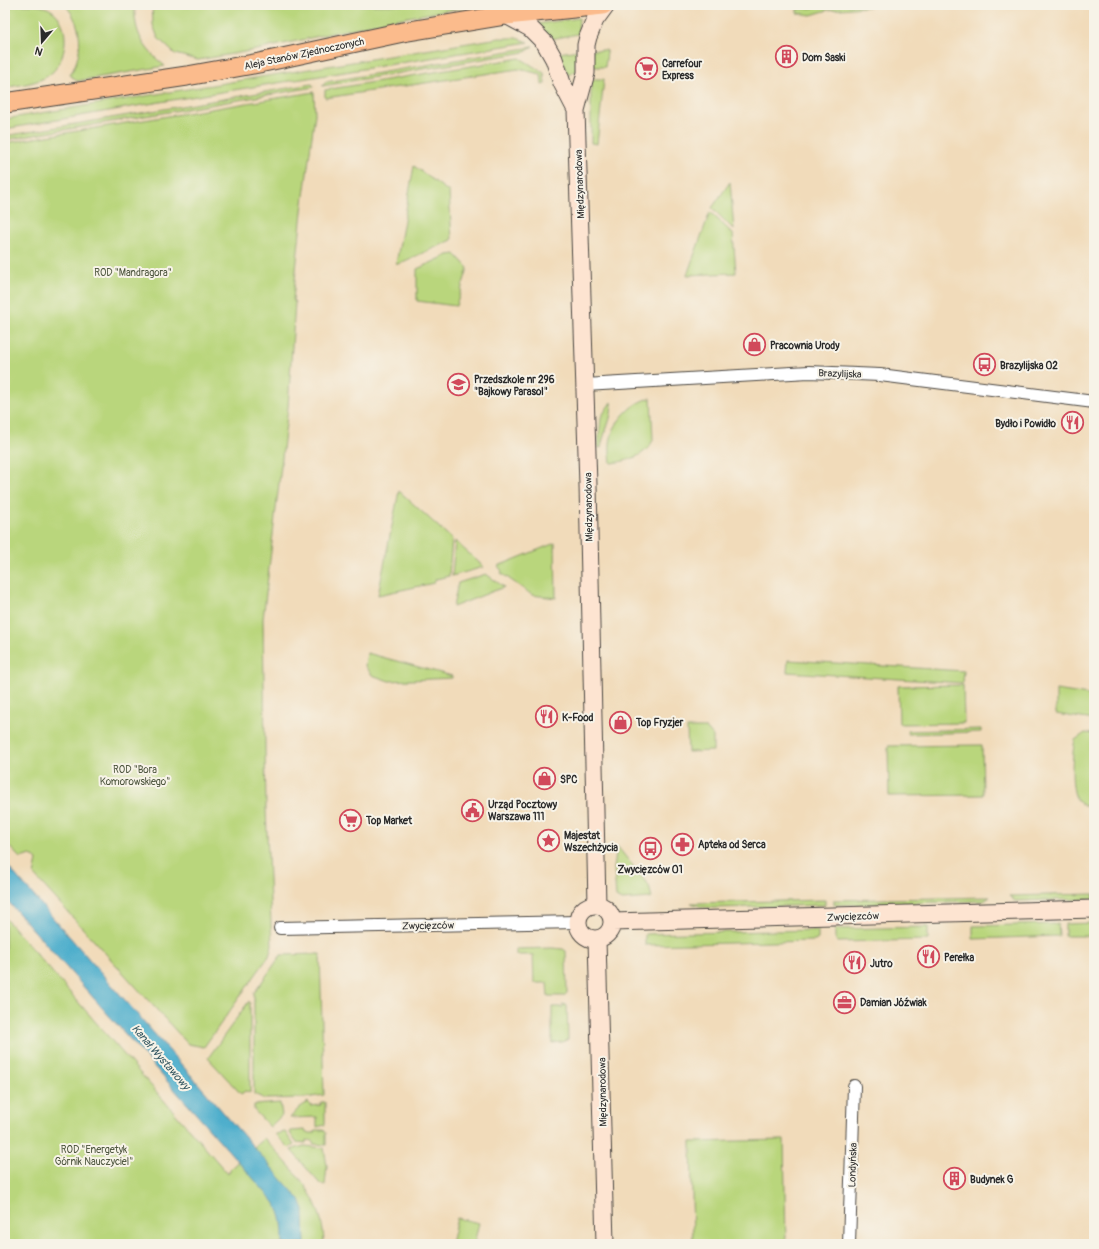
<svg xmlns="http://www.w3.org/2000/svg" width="1099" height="1249" viewBox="0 0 1099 1249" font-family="Pangolin,sans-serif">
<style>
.green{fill:#b9d67c;stroke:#728054}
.water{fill:#4daecc;stroke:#3c6c7c}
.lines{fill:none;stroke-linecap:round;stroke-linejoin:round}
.street-casing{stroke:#494540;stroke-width:14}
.secondary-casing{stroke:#494540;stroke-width:19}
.primary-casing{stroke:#494540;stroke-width:21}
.street{stroke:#fff;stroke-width:12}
.secondary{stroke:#fde4d1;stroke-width:17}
.primary{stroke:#fbbb8c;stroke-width:19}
.labels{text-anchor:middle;stroke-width:4;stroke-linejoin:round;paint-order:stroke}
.street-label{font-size:10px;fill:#2b2b2b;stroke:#f7f3e8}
.poi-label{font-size:10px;font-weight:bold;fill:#2b2b2b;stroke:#f7f3e8;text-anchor:start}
.park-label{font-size:10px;fill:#4e563f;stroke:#f7f3e8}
.water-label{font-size:11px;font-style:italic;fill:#375963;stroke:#f7f3e8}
</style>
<rect width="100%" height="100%" fill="#f7f3e8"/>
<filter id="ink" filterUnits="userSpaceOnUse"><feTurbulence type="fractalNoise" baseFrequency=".025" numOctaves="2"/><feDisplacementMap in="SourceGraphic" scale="8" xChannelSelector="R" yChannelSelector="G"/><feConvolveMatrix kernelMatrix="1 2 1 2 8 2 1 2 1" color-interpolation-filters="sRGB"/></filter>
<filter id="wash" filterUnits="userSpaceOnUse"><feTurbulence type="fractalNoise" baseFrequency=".012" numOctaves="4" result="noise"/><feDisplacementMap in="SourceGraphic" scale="16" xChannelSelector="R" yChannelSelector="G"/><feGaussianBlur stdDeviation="0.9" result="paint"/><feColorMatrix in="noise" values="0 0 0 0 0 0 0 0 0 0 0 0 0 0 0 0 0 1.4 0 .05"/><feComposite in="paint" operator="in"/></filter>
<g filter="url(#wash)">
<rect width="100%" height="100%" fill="#f1dbba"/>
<path class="green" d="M16,5C29,5 43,3 54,12C73,29 66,68 44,78C33,84 17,85 5,88V9Z
M65,5H135C133,33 145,50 165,66L77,81L70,75C84,53 83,24 65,5Z
M152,5H479L391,20L261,49L198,60L175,54L158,38L153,25Z
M843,5H889L828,10L811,15L797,13V9Z
M579,18L578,34L551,39L537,24Z
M499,38H516L529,42L160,102L5,129V119Z
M533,47L525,52L322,86L326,82Z
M579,50L578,70L568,75L559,53Z
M591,50H606L607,53L605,67H595L590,64Z
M520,58L544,73L545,84L542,85L541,74L518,69L325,98V90Z
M594,79H604L597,144L591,143V83Z
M312,84L314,87L5,140V136Z
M314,92L315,114L302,211L293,300L295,302L288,407L263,619L266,810L272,946L269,956L204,1047L188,1044L34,875L37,860L31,855L20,858L5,842V143Z
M414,166L449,192L452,240L398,264H396Z
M730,182L734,230L712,208Z
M710,212L733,234L736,273L687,275Z
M455,254L468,268L456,306L417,301V269L448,255Z
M651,398L653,440C645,457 628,461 611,463C610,455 609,446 611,438C615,420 633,401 651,398Z
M611,402C614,419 603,431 601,448L598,447L601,417Z
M399,491L452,539L449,576L436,579L434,583L378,595Z
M455,541L484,567L452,576Z
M555,543L556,598L532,595L501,573L502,571L498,566Z
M486,574L504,587L453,607L458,583Z
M367,653L452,676V678L389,681L372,675L365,666Z
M788,660L964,671L963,683L787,672Z
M963,685L964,723L899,724L898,686Z
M1056,690L1094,696V720L1056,714Z
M687,728H706L713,736V751L688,752Z
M981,729V732L908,734V731Z
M1085,733L1094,734V807C1089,807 1083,806 1079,802C1069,794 1072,752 1075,740Z
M982,745L983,795L889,796L888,746Z
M617,846L649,886L652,898L621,900L616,897L614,868Z
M1094,894L1093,899L1015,901L1009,896Z
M990,897L984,901L834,905V900Z
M825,900V905L713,908L702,907L691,903Z
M5,918L228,1174L231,1168L264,1138C294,1172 323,1195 324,1244H5Z
M1094,923V936H1065V924Z
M1058,924L1059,936L973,939V926Z
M928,927V940L838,942L835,939V929Z
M818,930V939L815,941L645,945V934Z
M552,948L563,949L566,951L567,993L564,996H548L547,983H534L533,955H516V949Z
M320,954L324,1095L305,1098L265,1099L254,1094V993L281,955Z
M249,1001L250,1003V1092L245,1091L241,1094L208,1058Z
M563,1004L567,1006L568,1039L563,1042L552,1043V1007H563Z
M308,1102L310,1106L321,1105V1102H325V1125L317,1127V1117L290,1118L299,1108Z
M280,1103L282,1115L270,1127L254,1110V1105Z
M305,1130L306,1133H315V1130H324L326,1133V1145L313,1144V1141L306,1140V1143L296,1142L290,1133L291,1131Z
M285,1132L294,1145L289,1148L275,1134Z
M784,1140L786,1244H693L691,1142Z
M304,1146L324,1148L327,1166L325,1185L320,1184L291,1150Z
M457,1218L479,1223L474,1244H451Z"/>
<path class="water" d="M5,863L300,1200L304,1209L305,1244H283C283,1228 283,1216 274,1202L5,898Z"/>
</g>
<g filter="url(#ink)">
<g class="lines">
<defs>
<path id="street" d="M585,385L809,372L880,375L1094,402
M280,928L577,922
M849,1244L854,1086"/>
<path id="secondary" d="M506,15L530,28L545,43L554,59L562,83L576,110
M578 922a17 17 0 1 1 34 0a17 17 0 1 1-34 0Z
M597,905L588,485L576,110L586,73V45L588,37L595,20L606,5
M612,922L1094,909
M597,939L605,1244"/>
<path id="primary" d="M5,103L187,76L259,63L403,32L506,15L603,5"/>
</defs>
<use href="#street" class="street-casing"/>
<use href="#secondary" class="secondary-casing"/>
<use href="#primary" class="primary-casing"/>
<use href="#street" class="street"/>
<use href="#secondary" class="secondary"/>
<use href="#primary" class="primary"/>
</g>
</g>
<defs>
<symbol id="building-ring" viewBox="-11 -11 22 22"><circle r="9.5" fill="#f7f3e8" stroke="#d1495b" stroke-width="1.5"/><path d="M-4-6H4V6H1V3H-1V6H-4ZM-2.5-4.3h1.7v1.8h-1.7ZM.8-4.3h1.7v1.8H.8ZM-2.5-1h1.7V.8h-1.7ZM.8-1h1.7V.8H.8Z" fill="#d1495b"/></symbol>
<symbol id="supermarket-ring" viewBox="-11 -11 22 22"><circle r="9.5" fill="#f7f3e8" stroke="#d1495b" stroke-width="1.5"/><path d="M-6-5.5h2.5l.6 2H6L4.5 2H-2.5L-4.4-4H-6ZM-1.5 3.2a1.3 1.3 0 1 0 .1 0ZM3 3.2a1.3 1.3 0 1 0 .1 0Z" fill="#d1495b"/></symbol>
<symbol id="shop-ring" viewBox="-11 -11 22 22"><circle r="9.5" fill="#f7f3e8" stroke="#d1495b" stroke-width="1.5"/><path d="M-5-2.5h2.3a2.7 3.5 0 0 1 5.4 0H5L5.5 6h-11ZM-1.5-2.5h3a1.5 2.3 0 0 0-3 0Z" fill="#d1495b"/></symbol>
<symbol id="bus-ring" viewBox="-11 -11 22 22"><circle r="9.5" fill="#f7f3e8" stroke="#d1495b" stroke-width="1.5"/><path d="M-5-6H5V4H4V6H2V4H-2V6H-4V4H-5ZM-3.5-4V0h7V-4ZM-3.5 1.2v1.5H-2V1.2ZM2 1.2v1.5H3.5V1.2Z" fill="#d1495b"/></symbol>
<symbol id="school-ring" viewBox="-11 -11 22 22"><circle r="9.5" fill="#f7f3e8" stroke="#d1495b" stroke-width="1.5"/><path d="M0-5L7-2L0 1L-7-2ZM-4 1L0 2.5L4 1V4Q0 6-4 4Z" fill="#d1495b"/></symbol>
<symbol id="restaurant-ring" viewBox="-11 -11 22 22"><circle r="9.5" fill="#f7f3e8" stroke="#d1495b" stroke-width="1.5"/><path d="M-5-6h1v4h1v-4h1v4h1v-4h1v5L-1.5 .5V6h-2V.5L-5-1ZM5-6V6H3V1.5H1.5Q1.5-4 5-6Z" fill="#d1495b"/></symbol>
<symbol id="civic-ring" viewBox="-11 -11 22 22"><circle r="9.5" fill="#f7f3e8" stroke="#d1495b" stroke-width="1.5"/><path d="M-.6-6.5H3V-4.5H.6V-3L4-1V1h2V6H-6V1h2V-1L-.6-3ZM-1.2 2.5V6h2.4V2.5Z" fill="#d1495b"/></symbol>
<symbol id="sight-ring" viewBox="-11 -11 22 22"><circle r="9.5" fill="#f7f3e8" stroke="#d1495b" stroke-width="1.5"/><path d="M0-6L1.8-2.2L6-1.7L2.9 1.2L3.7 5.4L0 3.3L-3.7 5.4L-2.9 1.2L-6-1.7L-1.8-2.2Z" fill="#d1495b"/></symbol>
<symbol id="pharmacy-ring" viewBox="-11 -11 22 22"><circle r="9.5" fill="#f7f3e8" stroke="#d1495b" stroke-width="1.5"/><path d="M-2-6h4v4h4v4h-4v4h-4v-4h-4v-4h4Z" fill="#d1495b"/></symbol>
<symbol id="office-ring" viewBox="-11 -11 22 22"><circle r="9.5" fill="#f7f3e8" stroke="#d1495b" stroke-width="1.5"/><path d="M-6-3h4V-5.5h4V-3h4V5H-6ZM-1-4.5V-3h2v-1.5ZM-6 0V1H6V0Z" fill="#d1495b"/></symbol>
</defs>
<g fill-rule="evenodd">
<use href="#building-ring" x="774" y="44" width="25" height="25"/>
<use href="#supermarket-ring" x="634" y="56" width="25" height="25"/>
<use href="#shop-ring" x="742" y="332" width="25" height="25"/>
<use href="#bus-ring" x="972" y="352" width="25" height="25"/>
<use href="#school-ring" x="446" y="372" width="25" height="25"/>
<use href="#restaurant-ring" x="1060" y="410" width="25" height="25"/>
<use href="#restaurant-ring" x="534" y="704" width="25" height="25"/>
<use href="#shop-ring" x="608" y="710" width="25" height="25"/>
<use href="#shop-ring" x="532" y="766" width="25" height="25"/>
<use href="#civic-ring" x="460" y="798" width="25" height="25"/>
<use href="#supermarket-ring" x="338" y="808" width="25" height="25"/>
<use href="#sight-ring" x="536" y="828" width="25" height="25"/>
<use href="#pharmacy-ring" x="670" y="832" width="25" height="25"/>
<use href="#bus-ring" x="638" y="836" width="25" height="25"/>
<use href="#restaurant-ring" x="916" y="944" width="25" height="25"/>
<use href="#restaurant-ring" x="842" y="950" width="25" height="25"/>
<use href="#office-ring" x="832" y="990" width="25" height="25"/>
<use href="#building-ring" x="942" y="1166" width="25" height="25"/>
</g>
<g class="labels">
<g class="street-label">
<text transform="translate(304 53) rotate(-12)" y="4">Aleja Stanów Zjednoczonych</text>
<text transform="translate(579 184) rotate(-92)" y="4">Międzynarodowa</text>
<text transform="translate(840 373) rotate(2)" y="4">Brazylijska</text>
<text transform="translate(588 507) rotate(-91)" y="4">Międzynarodowa</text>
<text transform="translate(853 916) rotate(-2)" y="4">Zwycięzców</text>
<text transform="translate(428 925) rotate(-1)" y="4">Zwycięzców</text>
<text transform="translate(602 1092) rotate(-91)" y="4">Międzynarodowa</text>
<text transform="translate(852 1165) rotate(-88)" y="4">Londyńska</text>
</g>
<g class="poi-label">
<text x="802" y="61">Dom Saski</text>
<text x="662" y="67">Carrefour<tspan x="662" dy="12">Express</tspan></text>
<text x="770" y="349">Pracownia Urody</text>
<text x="1000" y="369">Brazylijska 02</text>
<text x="474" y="383">Przedszkole nr 296<tspan x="474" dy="12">"Bajkowy Parasol"</tspan></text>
<text x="1056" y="427" text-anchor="end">Bydło i Powidło</text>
<text x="562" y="721">K-Food</text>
<text x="636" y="726">Top Fryzjer</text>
<text x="560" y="783">SPC</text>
<text x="488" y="808">Urząd Pocztowy<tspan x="488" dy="12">Warszawa 111</tspan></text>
<text x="366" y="824">Top Market</text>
<text x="564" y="839">Majestat<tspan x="564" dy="12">Wszechżycia</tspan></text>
<text x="698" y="848">Apteka od Serca</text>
<text x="650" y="873" text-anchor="middle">Zwycięzców 01</text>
<text x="944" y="961">Perełka</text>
<text x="870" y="967">Jutro</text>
<text x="860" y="1006">Damian Jóźwiak</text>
<text x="970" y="1183">Budynek G</text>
</g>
<g class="park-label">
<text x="133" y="276">ROD "Mandragora"</text>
<text x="135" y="773">ROD "Bora<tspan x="135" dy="12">Komorowskiego"</tspan></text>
<text x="94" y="1153">ROD "Energetyk<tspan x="94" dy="12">Górnik Nauczyciel"</tspan></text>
</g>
<g class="water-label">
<text transform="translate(161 1057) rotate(49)" y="4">Kanał Wystawowy</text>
</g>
</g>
<rect width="1099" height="1249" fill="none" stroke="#f7f3e8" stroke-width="20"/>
<g transform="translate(42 42) rotate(199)" stroke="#f7f3e8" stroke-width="3" paint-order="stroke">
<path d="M0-3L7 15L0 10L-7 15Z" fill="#2b2b2b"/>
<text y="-6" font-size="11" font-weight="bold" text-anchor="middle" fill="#2b2b2b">N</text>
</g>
</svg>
